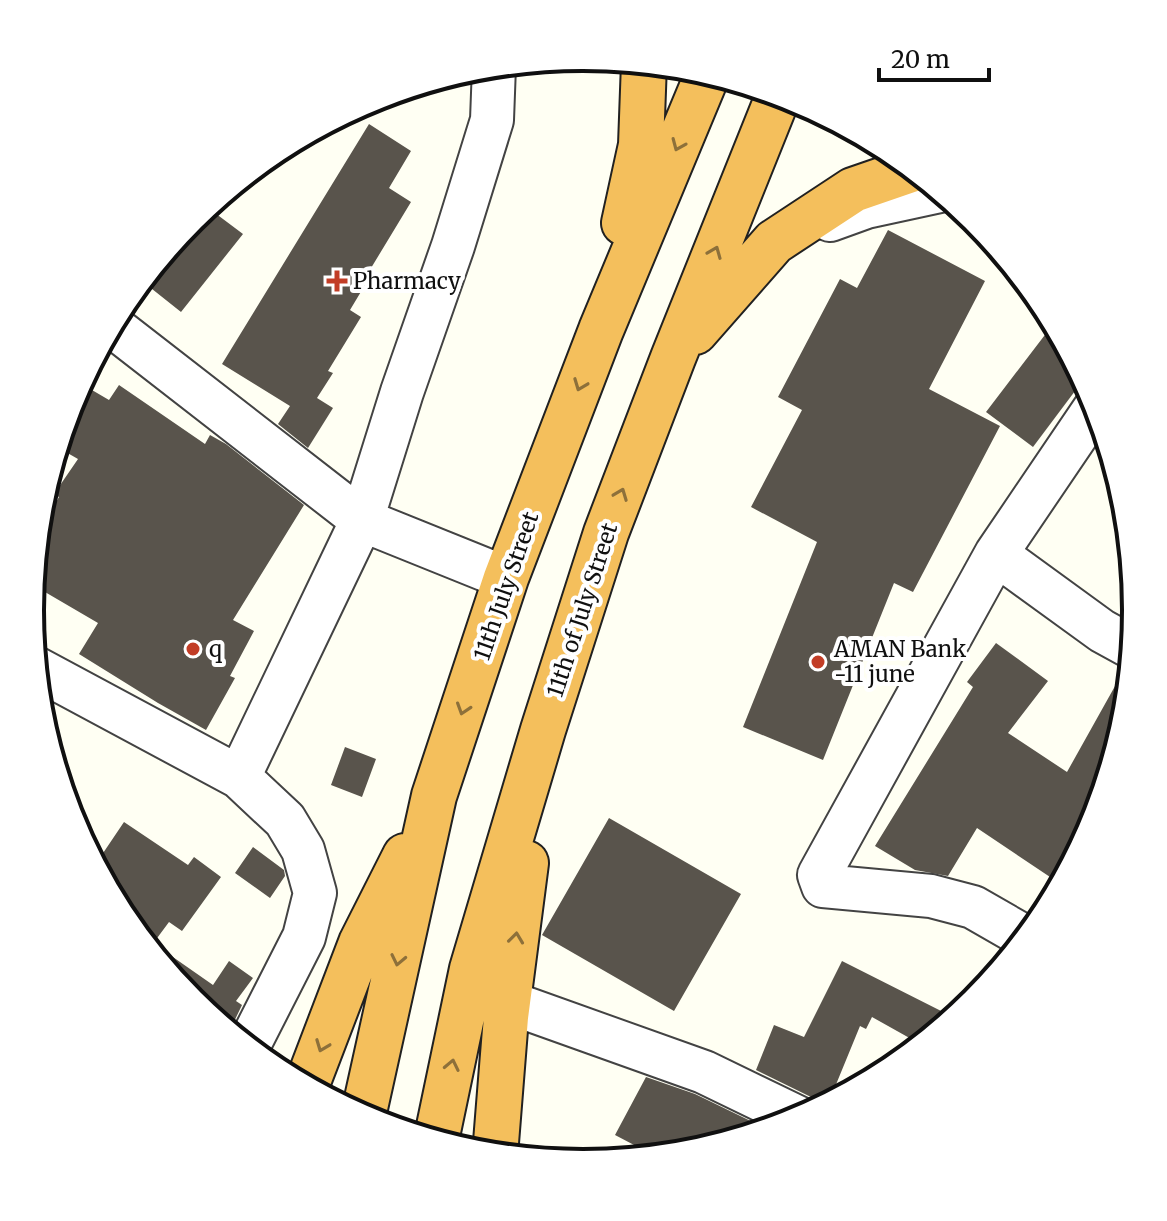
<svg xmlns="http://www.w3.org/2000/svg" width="1167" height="1221" viewBox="0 0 1167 1221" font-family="Merriweather,serif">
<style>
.building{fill:#59544c}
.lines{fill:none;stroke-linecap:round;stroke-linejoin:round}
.minor-casing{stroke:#434343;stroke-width:46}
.highway-casing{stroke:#212121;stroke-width:48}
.minor{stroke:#fff;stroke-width:42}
.highway{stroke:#f4bf5c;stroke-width:44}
.oneway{stroke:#8d703a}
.poi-dot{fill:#c23d26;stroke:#fff;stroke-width:3}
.labels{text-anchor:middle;stroke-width:8;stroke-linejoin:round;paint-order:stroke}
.poi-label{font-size:22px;fill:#101010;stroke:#fff;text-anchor:start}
.street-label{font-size:22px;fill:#101010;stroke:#fff}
.rim{fill:none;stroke:#101010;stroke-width:4}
</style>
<rect width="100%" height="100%" fill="#fffff3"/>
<path class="building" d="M369,124L411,151L389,188L411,202L365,278L368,280L350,310L361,317L328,371L333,373L317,398L333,408L308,448L278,424L290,406L222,364Z
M207,207L243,234L181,312L142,281L192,219Z
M888,230L985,281L929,389L1000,426L913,592L894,583L823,760L743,727L817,542L751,507L802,410L778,397L840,279L857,288Z
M1054,323L1084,379L1033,447L986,412Z
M80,383L109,400L119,385L205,444L210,435L226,444L304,505L233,620L254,631L230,676L235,678L206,730L158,703L79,654L98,623L33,585L37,536L59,497L54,494L78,459L57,447L72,398Z
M996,643L1048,681L1008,733L1067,772L1124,670L1131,671L1126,719L1095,823L1062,885L977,828L948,876L915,870L875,846L973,687L967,682Z
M345,747L376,759L362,797L331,785Z
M609,818L741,894L674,1011L542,935Z
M124,822L188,865L194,857L221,877L182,931L169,922L149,949L123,918L95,865Z
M253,847L284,870L285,876L270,898L235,873Z
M170,955L213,985L229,961L253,978L236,1001L242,1005L229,1032L192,1002L162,966Z
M842,961L955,1018L922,1045L872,1017L866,1029L860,1026L828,1104L822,1108L811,1097L756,1070L774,1025L804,1037Z
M646,1077L695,1094L769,1130L691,1153L657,1157L615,1135Z"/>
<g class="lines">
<defs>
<path id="minor" d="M494,66L492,120L453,246L402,392L362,520L506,578
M830,220L866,207L940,191
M111,325L362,520L239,777L285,820L303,850L315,893L304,937L248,1047
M996,554L1102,631L1133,648
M36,668L239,777
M1027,938L973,907L931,896L823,886L819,875L996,554L1097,405
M508,1002L704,1072L801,1119"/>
<path id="highway" d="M624,223L641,145L644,63
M695,332L774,242L853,190L914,169
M306,1087L361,943L405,856
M363,1117L434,796L506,578L601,330L708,73
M436,1141L472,969L543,730L606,533L673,358L779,94
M495,1155L506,1017L526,863"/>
</defs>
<use href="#minor" class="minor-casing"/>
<use href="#highway" class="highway-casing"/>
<use href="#minor" class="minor"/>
<use href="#highway" class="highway"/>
</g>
<defs><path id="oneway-chevron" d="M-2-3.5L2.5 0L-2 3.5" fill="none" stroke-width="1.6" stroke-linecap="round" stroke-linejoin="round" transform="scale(2)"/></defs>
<g class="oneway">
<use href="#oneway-chevron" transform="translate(678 145) rotate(113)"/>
<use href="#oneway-chevron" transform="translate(715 252) rotate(-68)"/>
<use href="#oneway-chevron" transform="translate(580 385) rotate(111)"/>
<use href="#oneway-chevron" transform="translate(621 494) rotate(-69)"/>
<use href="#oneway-chevron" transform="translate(463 709) rotate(108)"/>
<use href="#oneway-chevron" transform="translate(516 938) rotate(-83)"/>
<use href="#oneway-chevron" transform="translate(398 960) rotate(102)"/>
<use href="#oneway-chevron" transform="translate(322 1046) rotate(111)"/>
<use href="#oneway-chevron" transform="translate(452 1065) rotate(-78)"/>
</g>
<g class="poi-dot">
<path d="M333 269h8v8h8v8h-8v8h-8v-8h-8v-8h8z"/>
<circle cx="193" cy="649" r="8"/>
<circle cx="818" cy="662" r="8"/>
</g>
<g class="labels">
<g class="poi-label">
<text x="353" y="289">Pharmacy</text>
<text x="209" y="657">q</text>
<text x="834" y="657">AMAN Bank<tspan x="834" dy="25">-11 june</tspan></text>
</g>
<g class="street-label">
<text transform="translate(506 586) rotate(-71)" y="8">11th July Street</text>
<text transform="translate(582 610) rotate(-72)" y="8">11th of July Street</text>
</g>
</g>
<path d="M0 0H1167V1221H0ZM44 610a539 539 0 1 1 1078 0a539 539 0 1 1-1078 0Z" fill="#fff" fill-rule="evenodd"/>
<path class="rim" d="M44 610a539 539 0 1 1 1078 0a539 539 0 1 1-1078 0Z"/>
<path d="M879 68v12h110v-12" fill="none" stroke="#101010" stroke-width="4"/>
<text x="891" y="68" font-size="24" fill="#101010" stroke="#ffffff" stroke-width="6" paint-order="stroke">20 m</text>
</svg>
